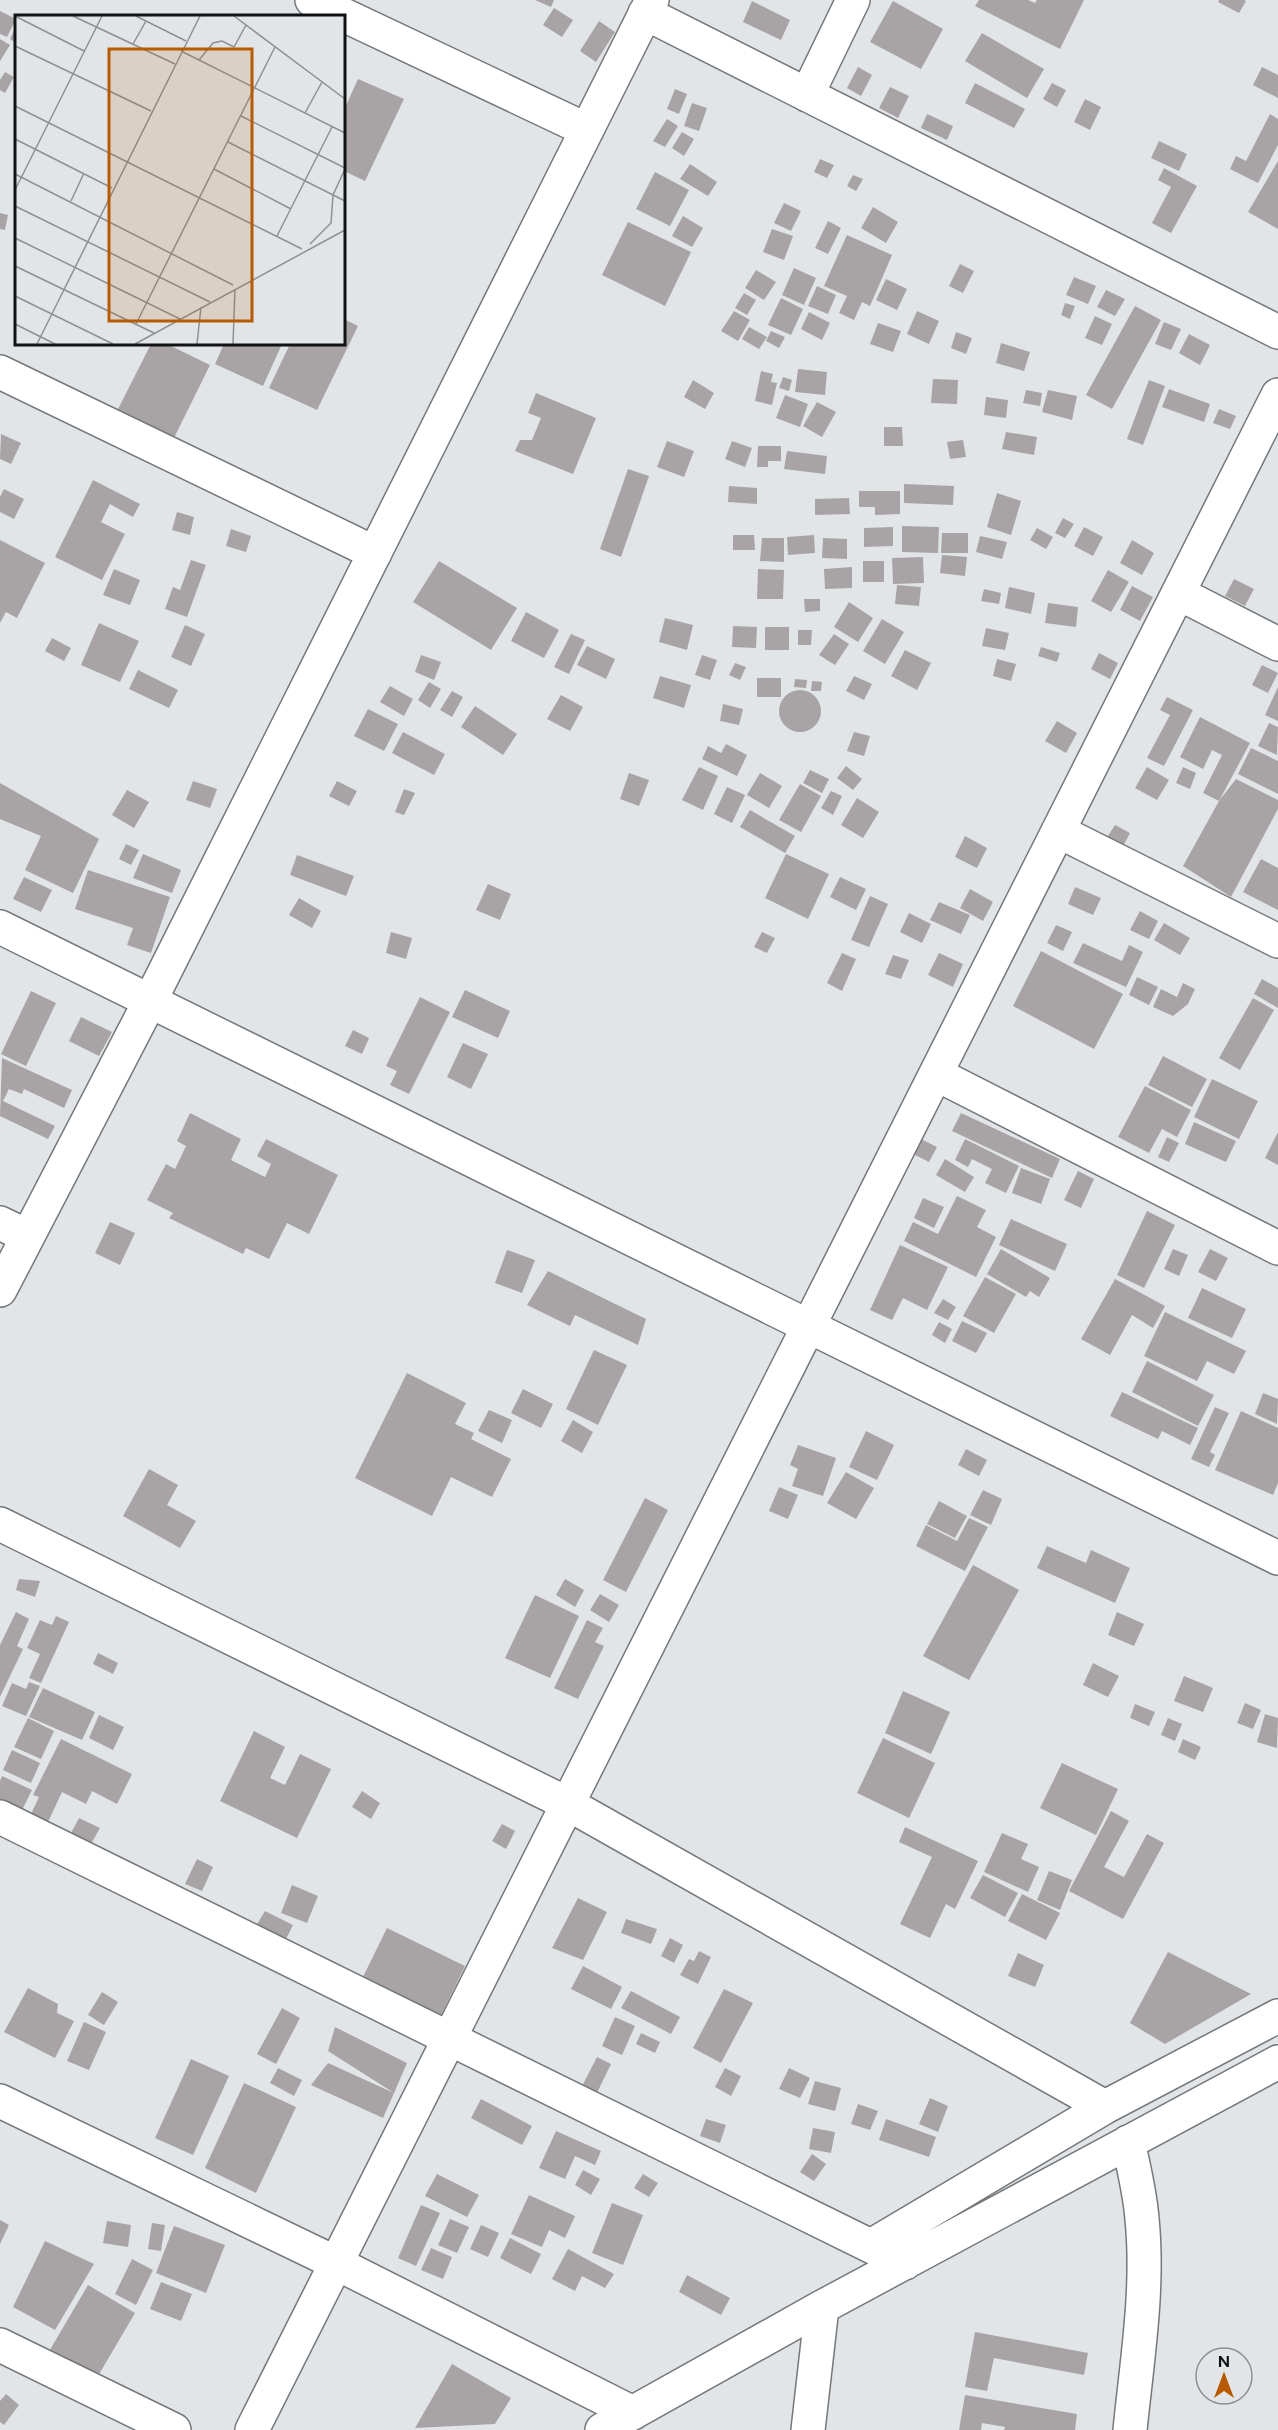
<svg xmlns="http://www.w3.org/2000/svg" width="1278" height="2430" viewBox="0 0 1278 2430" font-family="Figtree,sans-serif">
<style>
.building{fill:#a8a4a5}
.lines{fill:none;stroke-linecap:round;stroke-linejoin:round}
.street-casing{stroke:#75787b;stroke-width:36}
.street{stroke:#fff;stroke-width:33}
.inset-road{fill:none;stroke:#8e9193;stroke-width:1.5}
.view{fill:#b75a01;fill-opacity:0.15;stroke:#b75a01;stroke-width:3}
.inset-edge{fill:none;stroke:#111213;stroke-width:3}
</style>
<rect width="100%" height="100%" fill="#e2e5e8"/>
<path class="building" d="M535,0H554L551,7Z
M979,0H1028L1035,3L1037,0H1084L1060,49L975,6Z
M1219,0H1244L1246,1L1239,13L1218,2Z
M752,1L790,20L781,40L743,22Z
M893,1L943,29L921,69L870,42Z
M554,8L573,20L562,37L543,25Z
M0,11L16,19L7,37L0,34Z
M599,21L615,32L596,62L580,51Z
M16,26V43L10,39Z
M982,33L1044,69L1027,98L965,61Z
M0,39L10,45L0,61Z
M858,67L872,75L861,96L847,88Z
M1262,67L1278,75V98L1253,85Z
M5,72L14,77L5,93L0,90V80Z
M358,79L404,99L365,181L344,171V110Z
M975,83L1025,109L1014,128L965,103Z
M1052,83L1066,90L1057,107L1043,99Z
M890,87L909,96L898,118L879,108Z
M675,89L687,94L679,114L667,109Z
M1085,99L1101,107L1090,130L1074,122Z
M692,103L707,108L699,131L684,126Z
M927,114L953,126L947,140L921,128Z
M1270,114L1278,119V145L1258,183L1230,169L1236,156L1246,161Z
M667,119L678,126L665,147L653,141Z
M682,132L694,139L684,156L672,148Z
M1159,141L1187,154L1179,171L1151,158Z
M820,159L834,165L827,178L814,172Z
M1278,161V229L1248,212Z
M690,164L717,182L708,196L680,179Z
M1164,168L1197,186L1171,233L1152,223L1171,187L1158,180Z
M655,172L689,190L670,226L636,209Z
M853,175L863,179L856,191L847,186Z
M784,203L801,211L791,231L774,223Z
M873,207L898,222L886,243L861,228Z
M0,213L8,215L5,230L0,229Z
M683,216L703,228L692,247L672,236Z
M828,221L841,228L828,254L815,248Z
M628,222L691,252L665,306L602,275Z
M772,229L793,236L784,260L763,252Z
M847,235L892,255L870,306L862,302L854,320L839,313L847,296L824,286Z
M960,264L974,271L963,293L949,286Z
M794,268L816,278L804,305L782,295Z
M756,270L776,282L764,300L745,288Z
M1074,277L1096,286L1088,304L1066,295Z
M886,279L907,289L897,310L876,300Z
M817,286L836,295L828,314L808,306Z
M1106,290L1125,299L1115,316L1097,307Z
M744,293L756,300L747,315L735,308Z
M781,298L803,309L791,335L768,325Z
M1065,303L1075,306L1070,319L1061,315Z
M1135,306L1161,320L1112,409L1086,395Z
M734,311L750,320L738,341L721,331Z
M917,311L939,321L929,344L907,334Z
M809,312L830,323L822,340L801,329Z
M1095,316L1112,324L1102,345L1085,338Z
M344,319L358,326L317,410L269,388L290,344H344Z
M1164,322L1181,329L1171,350L1155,344Z
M878,323L901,331L893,352L870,344Z
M749,327L767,337L759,349L742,339Z
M771,331L785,337L779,348L766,341Z
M956,332L972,338L966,354L951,348Z
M1189,334L1210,345L1200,365L1179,353Z
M1001,343L1030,352L1024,371L996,363Z
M151,344H167L210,365L173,440L116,413Z
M224,344H256L263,346L264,344H282L263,386L215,364Z
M798,369L827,372L825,395L795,392Z
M761,371L773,374L771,382L777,383L772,405L755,401Z
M783,377L792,380L789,391L779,388Z
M933,379L958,380L957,404L931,403Z
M693,380L714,393L705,409L684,397Z
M1149,380L1165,386L1143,445L1127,439Z
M1169,389L1210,404L1204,422L1162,407Z
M1026,390L1042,393L1040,406L1023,403Z
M1048,390L1077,396L1072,420L1042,412Z
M536,393L596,418L573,474L515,451L520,440H532L541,418L528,413Z
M785,395L808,404L800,427L776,418Z
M986,397L1008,400L1006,418L984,415Z
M817,402L836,412L822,437L803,426Z
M1219,409L1236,416L1230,429L1213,423Z
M884,427H902L903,446H884Z
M1006,432L1037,437L1034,455L1002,449Z
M1,434L21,443L11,464L0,459Z
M963,440L966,457L950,459L947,442Z
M667,441L694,451L684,477L657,467Z
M732,441L752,448L745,467L725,459Z
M758,446H781V461H768V467H757Z
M787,451L827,456L825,474L784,469Z
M628,469L649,476L621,557L600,549Z
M93,480L140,504L133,517L110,504L101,522L125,534L102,580L55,557Z
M904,484L954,486L953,505L904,503Z
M729,486L757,488V504L728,502Z
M4,489L24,499L14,519L0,512V497Z
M859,491H900V514L875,515V507H859Z
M997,493L1021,501L1011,535L987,527Z
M849,498L850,514L815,515V499Z
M177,512L194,517L190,535L172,530Z
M1063,518L1074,524L1065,538L1055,533Z
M902,526L939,527L938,553L902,552Z
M893,527V546L864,547V528Z
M1084,527L1103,537L1093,556L1074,546Z
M1037,528L1053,537L1046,549L1030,540Z
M231,529L251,536L246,552L226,546Z
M942,533H968V553H941Z
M733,535H754L755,550H733Z
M814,535L815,553L788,555L787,537Z
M980,536L1007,542L1002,559L976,552Z
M762,538H784V562L760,561Z
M823,538L847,539V559L822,558Z
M0,540L45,563L17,618L6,612L0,623Z
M1132,540L1154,553L1142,575L1120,563Z
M942,555L967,557L965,576L940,573Z
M923,557L924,583L893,584L892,558Z
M191,560L206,565L187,617L165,609L173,587L180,590Z
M439,561L517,608L491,650L413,602Z
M863,561H884V582H863Z
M852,567V588L825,589L824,569Z
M114,569L140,580L130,605L103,595Z
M758,569L784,570L783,599H757Z
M1108,570L1129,582L1111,612L1091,601Z
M1234,579L1254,589L1245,606L1225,596Z
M897,585L921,587L919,606L895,604Z
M1132,586L1153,597L1140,621L1120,610Z
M1009,587L1035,593L1031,614L1005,608Z
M984,589L1001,593L999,604L981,601Z
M804,599H820V611L805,612Z
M849,602L873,618L858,642L834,627Z
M1048,603L1078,607L1076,627L1045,623Z
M526,612L559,630L544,658L511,641Z
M665,618L693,625L687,650L659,642Z
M882,619L904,632L885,664L863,651Z
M99,623L139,641L120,682L81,665Z
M185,625L205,634L191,666L171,657Z
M733,626L757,627L756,648L732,647Z
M765,627H789V650H765Z
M986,628L1009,633L1005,650L982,646Z
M798,630H812L811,645H798Z
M571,634L585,640L569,674L554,667Z
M834,634L849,644L835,665L819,655Z
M52,638L71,648L64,661L45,651Z
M587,646L615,659L606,679L577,665Z
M1041,647L1060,653L1057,662L1038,656Z
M905,650L931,663L917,690L891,676Z
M1099,653L1118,663L1110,679L1091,669Z
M421,655L441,662L434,680L415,672Z
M702,655L717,660L710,680L695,675Z
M997,659L1016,664L1011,681L993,676Z
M735,663L746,667L740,680L729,675Z
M1262,665L1278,673L1268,693L1252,685Z
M138,670L178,690L169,708L129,689Z
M660,676L691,685L684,708L653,698Z
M854,676L872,684L864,700L846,691Z
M757,678H781V697H757Z
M795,679L807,680L806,688L794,687Z
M812,681L822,682L821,691H811Z
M429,682L441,689L430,708L418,700Z
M390,686L413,699L404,716L380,702Z
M1278,687V721L1265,715Z
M779 711a21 21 0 1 1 42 0a21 21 0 1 1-42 0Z
M452,691L463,697L452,717L440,710Z
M561,695L583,707L570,731L547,719Z
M1167,697L1193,710L1164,766L1147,758L1170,715L1160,710Z
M723,704L743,709L739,725L720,721Z
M475,706L517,734L503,755L461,727Z
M368,709L398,724L384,751L354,736Z
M1200,717L1250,743L1219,801L1236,779L1278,800V809L1231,897L1183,866L1219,801L1203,793L1222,755L1212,750L1203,769L1180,757Z
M1057,721L1077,733L1066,753L1045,741Z
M1269,723L1278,727L1277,755L1258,746Z
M403,732L445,754L434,775L392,753Z
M854,732L870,736L864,756L847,751Z
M726,744L747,755L737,776L702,759L708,746L721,753Z
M1251,748L1278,761V794L1238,774Z
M846,766L862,779L853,790L837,778Z
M699,767L718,776L703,810L682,800Z
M1147,767L1169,780L1157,800L1135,788Z
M1183,767L1196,773L1190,789L1176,783Z
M810,770L829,779L822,793L803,783Z
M629,773L649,780L639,806L620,799Z
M760,773L782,786L769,808L747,795Z
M193,781L217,789L210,808L186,800Z
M337,781L357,791L349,806L329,796Z
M0,783L99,839L73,893L25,870L41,836L0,819Z
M800,784L821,796L801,832L779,820Z
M727,787L745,795L732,823L714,814Z
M404,789L415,793L404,815L395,812Z
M127,790L149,802L134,828L112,815Z
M831,791L842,796L833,815L821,808Z
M857,798L879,812L863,838L841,825Z
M750,810L795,836L785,853L740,827Z
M1115,825L1130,833L1122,848L1106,839Z
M965,836L987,848L977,868L955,857Z
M126,844L139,850L131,865L119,859Z
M143,854L181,870L172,893L133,878Z
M786,854L829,874L808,919L765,898Z
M297,855L354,876L346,896L290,875Z
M1261,859L1278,868V910L1243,892Z
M88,870L170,897L151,953L127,945L133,928L75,909Z
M24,877L52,890L41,912L13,899Z
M840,877L866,889L856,910L830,897Z
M488,884L511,894L500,920L476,910Z
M1075,887L1101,898L1093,915L1068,904Z
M970,889L993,902L983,921L960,908Z
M870,896L888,904L869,947L851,940Z
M299,898L321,911L312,928L289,915Z
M939,902L970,915L961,934L930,920Z
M1140,911L1158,921L1149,939L1130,930Z
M909,913L931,924L922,943L900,932Z
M1164,923L1190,938L1180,955L1154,940Z
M1056,925L1072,932L1063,951L1047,943Z
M391,932L412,938L406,959L386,953Z
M762,932L775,938L767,953L754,947Z
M1083,943L1122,961L1129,945L1143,952L1126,987L1073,963Z
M1041,951L1123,994L1094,1049L1013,1006Z
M842,953L856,959L842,991L827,983Z
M939,953L963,964L953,987L928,975Z
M893,955L909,960L901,979L885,974Z
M1137,977L1158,987L1149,1005L1129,995Z
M1262,979L1278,988V1008L1254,994Z
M1183,983L1195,989L1188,1004L1173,1016L1153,1007L1161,989L1177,997Z
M465,990L510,1011L498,1038L452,1017Z
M31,991L56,1003L26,1066L1,1054Z
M420,997L450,1012L409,1094L390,1085L397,1071L386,1066Z
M1253,998L1274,1010L1240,1070L1219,1058Z
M81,1017L112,1032L99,1056L69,1041Z
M353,1030L369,1038L362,1054L345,1046Z
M463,1043L488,1054L471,1089L447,1077Z
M1163,1056L1207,1079L1192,1107L1148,1085Z
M2,1058L72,1090L64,1108L24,1089L22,1094L9,1089L3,1101L55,1126L48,1139L0,1116Z
M1212,1079L1258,1101L1239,1139L1194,1117Z
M1145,1086L1191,1110L1177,1137L1162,1129L1149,1153L1118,1137Z
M190,1113L241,1139L231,1160L265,1177L271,1164L257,1156L266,1139L338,1175L309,1234L287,1223L269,1259L246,1248L243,1254L169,1218L173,1213L147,1200L166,1164L175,1169L186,1146L177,1141Z
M961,1113L1060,1159L1052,1178L952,1131Z
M1194,1122L1236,1141L1226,1162L1185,1144Z
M1278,1132V1165L1265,1158Z
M1167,1137L1179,1143L1169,1162L1158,1157Z
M919,1138L937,1147L929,1162L911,1153Z
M965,1139L1019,1166L1006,1193L985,1183L992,1169L972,1159L968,1167L955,1160Z
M945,1159L974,1177L965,1192L936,1175Z
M1021,1168L1050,1179L1041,1204L1012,1193Z
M1078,1171L1094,1179L1081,1208L1064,1200Z
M957,1196L986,1210L977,1227L996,1237L976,1277L904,1241L913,1222L938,1234Z
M923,1198L944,1207L934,1228L914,1218Z
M1147,1211L1175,1225L1144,1288L1117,1275Z
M1011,1219L1067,1244L1055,1271L999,1245Z
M110,1222L135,1233L120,1265L95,1253Z
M900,1245L948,1267L927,1310L903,1298L892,1320L870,1310Z
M1001,1249L1050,1278L1039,1297L1030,1291L1026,1297L987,1274Z
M1173,1249L1188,1255L1179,1276L1164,1269Z
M1210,1249L1228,1258L1216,1281L1198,1272Z
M507,1250L535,1260L522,1293L495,1283Z
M548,1271L646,1319L638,1345L575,1315L570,1326L527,1305Z
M985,1277L1016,1294L994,1333L963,1316Z
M1115,1279L1165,1306L1153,1328L1132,1315L1110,1355L1081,1339Z
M1202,1288L1246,1309L1232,1338L1188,1318Z
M943,1299L956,1307L948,1320L934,1313Z
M1165,1312L1246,1351L1234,1374L1207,1361L1197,1381L1144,1356Z
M962,1321L987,1333L976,1353L952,1341Z
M939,1322L952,1329L945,1343L932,1335Z
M594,1350L627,1365L598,1425L566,1409Z
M1147,1361L1214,1395L1198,1426L1132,1392Z
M407,1373L466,1403L455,1424L474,1433L471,1439L511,1459L492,1497L451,1477L432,1516L355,1478Z
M523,1389L553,1404L541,1428L511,1413Z
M1122,1392L1198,1428L1190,1445L1162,1431L1158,1439L1110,1416Z
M1263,1393L1278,1399L1277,1424L1255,1414Z
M1215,1407L1229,1413L1210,1452L1215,1455L1209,1467L1191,1459Z
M489,1410L512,1420L502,1443L478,1431Z
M1241,1411L1278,1428V1483L1273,1495L1215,1470Z
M573,1420L593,1432L582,1453L561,1441Z
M866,1431L894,1445L877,1480L849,1467Z
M798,1445L836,1458L823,1496L792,1486L798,1469L790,1465Z
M966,1449L987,1460L979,1476L958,1465Z
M149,1469L178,1485L167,1505L196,1521L180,1548L123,1516Z
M846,1472L874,1488L856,1519L827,1503Z
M779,1487L798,1495L788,1519L769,1511Z
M983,1490L1002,1499L991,1525L970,1515Z
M645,1498L668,1510L626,1592L603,1580Z
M939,1501L967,1516L955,1538L927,1524Z
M969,1518L988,1527L965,1571L916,1546L926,1525L957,1541Z
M1047,1546L1086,1563L1091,1550L1130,1568L1115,1603L1037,1568Z
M973,1565L1019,1590L969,1680L923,1656Z
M19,1579L40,1581L35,1597L16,1590Z
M565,1579L584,1590L575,1607L556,1595Z
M600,1594L619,1605L609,1622L590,1610Z
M535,1595L579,1616L550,1678L505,1658Z
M16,1612L29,1619L17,1646L23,1649L0,1697V1645Z
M1117,1612L1144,1624L1134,1646L1108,1635Z
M56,1616L69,1622L41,1683L29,1678L40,1654L27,1648L40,1620L52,1625Z
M587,1620L603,1628L595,1642L604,1646L578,1699L554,1688Z
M98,1653L118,1663L113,1674L93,1664Z
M1093,1663L1119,1676L1108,1697L1083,1685Z
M1184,1676L1213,1688L1203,1712L1174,1701Z
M29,1682L40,1686L26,1716L2,1706L12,1683L26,1689Z
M43,1688L95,1712L82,1740L29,1717Z
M903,1691L950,1712L931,1754L885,1733Z
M1245,1703L1261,1710L1253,1729L1237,1723Z
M1135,1704L1155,1712L1149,1726L1130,1718Z
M1265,1714L1278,1718L1277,1748L1257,1742Z
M99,1715L124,1727L113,1750L89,1738Z
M28,1718L54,1731L41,1759L14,1747Z
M1168,1718L1182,1724L1175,1741L1161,1735Z
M254,1731L285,1747L270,1778L285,1785L300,1754L331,1769L297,1838L220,1801Z
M883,1738L935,1763L909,1818L857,1793Z
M61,1739L132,1774L117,1804L92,1791L86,1804L62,1792L48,1822L31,1814L39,1797L33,1795Z
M1183,1739L1201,1747L1195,1760L1178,1752Z
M12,1750L40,1763L31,1783L3,1770Z
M1062,1763L1118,1789L1096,1835L1040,1808Z
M2,1776L32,1790L18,1818L0,1809V1781Z
M362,1791L380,1803L371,1819L352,1807Z
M1111,1811L1129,1821L1104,1867L1124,1877L1147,1834L1164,1843L1123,1919L1069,1891Z
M79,1818L100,1828L91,1844L71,1833Z
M502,1824L515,1831L506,1849L492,1841Z
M905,1827L978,1861L955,1909L946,1904L930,1938L900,1924L932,1857L899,1842Z
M1002,1833L1028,1844L1021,1859L1039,1867L1028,1892L984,1872Z
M197,1859L213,1867L202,1891L185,1884Z
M1049,1871L1072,1880L1060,1910L1037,1900Z
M983,1875L1018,1893L1005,1917L970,1898Z
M292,1885L318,1896L307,1923L281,1913Z
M1022,1894L1060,1913L1046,1940L1008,1921Z
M578,1898L607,1912L583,1960L552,1948Z
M265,1911L293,1925L285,1941L256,1926Z
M626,1919L657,1929L651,1944L621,1933Z
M387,1928L465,1966L438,2021L360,1983Z
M670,1938L683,1945L674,1963L661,1956Z
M699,1951L711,1957L698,1984L680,1975L689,1959L694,1961Z
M1168,1952L1251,1994L1165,2044L1130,2023Z
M1018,1953L1044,1965L1035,1987L1008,1976Z
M583,1966L622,1987L611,2009L571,1989Z
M28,1988L58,2004L57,2013L74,2021L55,2058L4,2032Z
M724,1989L753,2003L721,2063L693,2048Z
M631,1991L680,2017L671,2034L621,2008Z
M102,1992L118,2002L104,2025L88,2015Z
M282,2008L300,2018L276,2064L257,2054Z
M615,2017L635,2026L622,2055L602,2046Z
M84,2022L106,2032L89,2070L67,2061Z
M335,2027L407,2063L394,2093L328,2051Z
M641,2033L660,2042L655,2053L636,2044Z
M597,2057L611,2064L595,2097L580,2090Z
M191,2059L229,2076L193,2155L155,2138Z
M328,2063L394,2093L383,2118L311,2085Z
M278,2068L302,2080L294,2096L270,2083Z
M725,2068L741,2076L731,2096L715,2087Z
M789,2068L810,2078L800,2098L779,2089Z
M815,2081L841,2088L835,2111L808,2104Z
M244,2083L296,2107L256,2193L205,2168Z
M930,2098L948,2106L938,2132L919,2124Z
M481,2099L532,2126L522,2145L471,2118Z
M858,2104L878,2111L870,2130L851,2124Z
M706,2119L726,2125L720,2143L700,2136Z
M886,2119L936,2137L929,2157L879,2140Z
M813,2128L835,2132L831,2153L809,2149Z
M556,2131L601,2151L595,2165L575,2156L565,2179L539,2168Z
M812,2154L826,2164L814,2181L800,2172Z
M583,2170L600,2179L591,2195L575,2185Z
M437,2174L479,2195L467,2217L425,2196Z
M643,2174L658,2183L649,2197L634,2188Z
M529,2195L575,2216L565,2238L549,2230L542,2247L511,2234Z
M612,2203L643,2215L623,2265L592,2253Z
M421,2205L440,2213L416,2266L398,2258Z
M450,2219L469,2227L457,2253L438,2245Z
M0,2220L9,2225L0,2244Z
M107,2221L131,2225L128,2247L103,2243Z
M152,2223L165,2225L161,2251L148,2249Z
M481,2225L499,2233L488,2257L470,2249Z
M174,2226L225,2245L206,2293L156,2273Z
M510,2238L541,2254L531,2274L500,2258Z
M45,2241L94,2264L55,2330L13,2307Z
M431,2248L452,2257L443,2279L421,2270Z
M568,2249L614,2274L605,2288L582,2276L575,2291L552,2279Z
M132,2259L153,2270L136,2305L115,2294Z
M687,2275L730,2298L721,2315L679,2292Z
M161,2282L192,2294L181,2321L150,2309Z
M88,2285L135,2313L91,2388L44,2360Z
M975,2332L1088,2353L1084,2375L994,2358L987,2391L965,2387Z
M452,2364L511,2398L495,2424L415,2428Z
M6,2394L19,2405L4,2425L0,2422V2401Z
M965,2395L1077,2414L1075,2430H1004L1005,2427L982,2423L981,2430H959Z"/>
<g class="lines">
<defs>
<path id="street" d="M312,0L587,130
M645,13L1278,332
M807,95L853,0
M0,372L375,553
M1178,593L1278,644
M1058,831L1278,941
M0,927L1278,1558
M936,1074L1278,1248
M0,1223L27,1236
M0,1290L150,1001L652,0
M0,1524L568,1804L1105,2107
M0,1817L905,2263
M0,2101L336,2263L633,2413
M1128,2142C1134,2168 1140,2193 1142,2219C1149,2289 1137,2360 1130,2430
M871,2246L1105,2107L1278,2016
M0,2345L174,2430
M252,2430L1278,395
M602,2430L822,2307L1278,2062
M808,2430L822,2307"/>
</defs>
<use href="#street" class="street-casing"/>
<use href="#street" class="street"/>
</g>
<g transform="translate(15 15)">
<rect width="330" height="330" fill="#e2e5e8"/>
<path class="inset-road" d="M0,1L69,36M58,1L160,49M121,1L171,26M219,1L330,84M118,29L131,6M0,31L136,96M166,36L330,118M184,45L198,28L207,26L219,32L231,10M0,91L287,234M290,98L307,67M226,101L330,153M0,124L97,173M213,127L330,186M199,154L276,194M0,159L218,270M0,175L87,1M56,186L69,158M0,191L195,287M262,221L317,112M0,223L165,304M295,229L316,208L318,180L330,154M0,251L139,318M0,281L98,329M0,309L40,329M121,309L260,32M22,329L185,1M120,329L330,215M182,329L186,292M218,329L220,274"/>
<path class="view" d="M94,34H237V306H94Z"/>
<rect width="330" height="330" class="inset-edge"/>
</g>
<g transform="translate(1224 2376)"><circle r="28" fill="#e2e5e8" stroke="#8e9193" stroke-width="1.5"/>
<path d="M0-4.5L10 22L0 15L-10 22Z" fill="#b75a01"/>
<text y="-9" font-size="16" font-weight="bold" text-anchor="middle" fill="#111213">N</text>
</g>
</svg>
